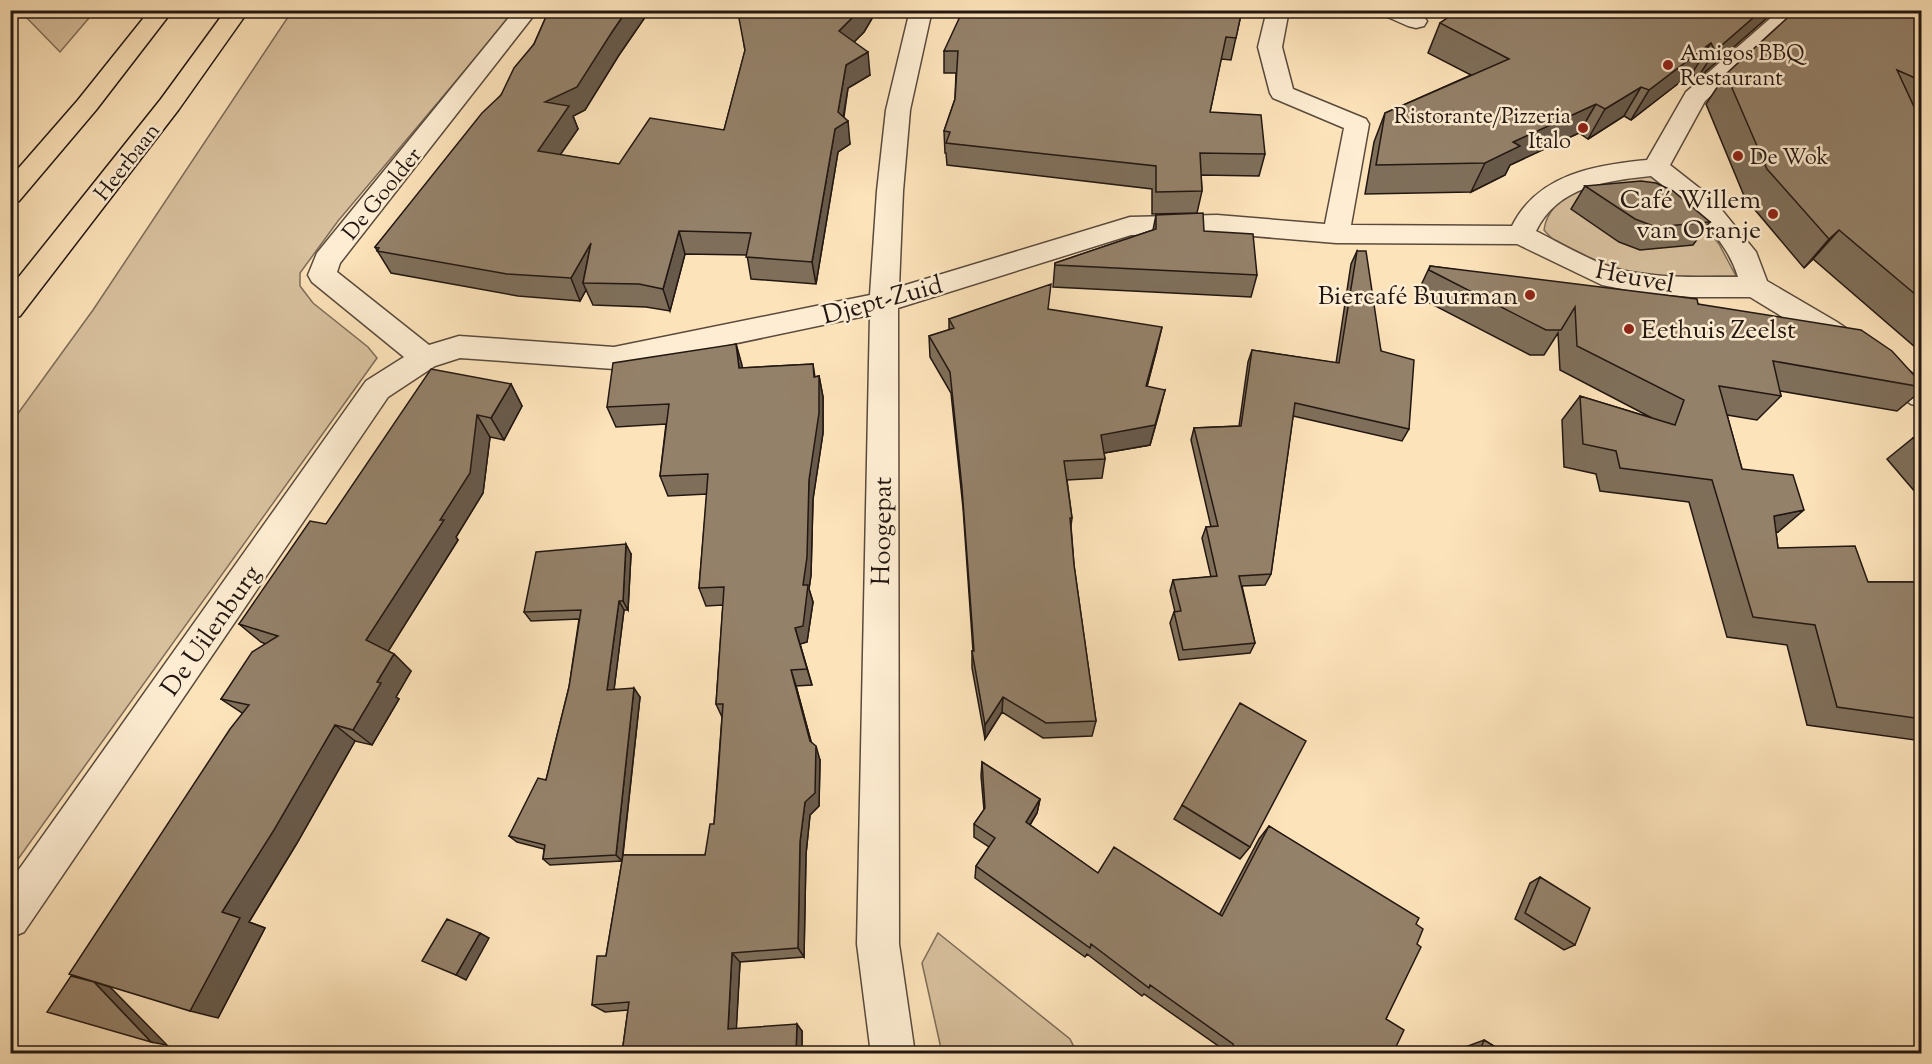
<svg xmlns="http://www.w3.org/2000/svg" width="1932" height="1064" viewBox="0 0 1932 1064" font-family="'Sorts Mill Goudy',serif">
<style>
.green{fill:#d8c09d;stroke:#7d6c58;stroke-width:1.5}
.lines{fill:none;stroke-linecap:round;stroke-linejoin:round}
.minor-casing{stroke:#594a3c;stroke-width:3}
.major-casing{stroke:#221712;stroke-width:3}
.minor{fill:#feedd2;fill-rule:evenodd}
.major{fill:#fde3ba;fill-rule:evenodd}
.wall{fill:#7f6f5a;stroke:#221712;stroke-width:1.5}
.shaded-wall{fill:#685a4a;stroke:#221712;stroke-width:1.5}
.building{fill:#948169;stroke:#221712;stroke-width:1.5}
.poi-dot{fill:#8f2418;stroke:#feedd2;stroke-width:2}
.labels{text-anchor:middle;stroke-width:5;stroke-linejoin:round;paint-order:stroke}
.far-poi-label{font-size:22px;fill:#221712;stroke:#feedd2;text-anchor:start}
.far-street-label{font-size:22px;fill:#221712;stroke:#feedd2}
.poi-label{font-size:26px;fill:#221712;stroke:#feedd2;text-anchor:end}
.street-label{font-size:26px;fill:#221712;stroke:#feedd2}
</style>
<rect width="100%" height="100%" fill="#fde3ba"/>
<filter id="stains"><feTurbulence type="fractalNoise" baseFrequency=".00333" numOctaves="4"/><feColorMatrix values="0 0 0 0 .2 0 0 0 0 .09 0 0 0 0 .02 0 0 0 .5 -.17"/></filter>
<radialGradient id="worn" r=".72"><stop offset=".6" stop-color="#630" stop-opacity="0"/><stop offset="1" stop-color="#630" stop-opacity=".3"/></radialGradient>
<path class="green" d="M25,11V10L95,11L60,52L23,14Z
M292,11H515L338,221L300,273V286L313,303L368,347L377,358L11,869V423L93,310Z
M1650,174L1708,230L1719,244L1736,276C1710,276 1683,278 1657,276C1623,274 1565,257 1544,230C1550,185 1616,180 1650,174Z
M938,933L1070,1039L1077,1053H942L922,963Z"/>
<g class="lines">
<defs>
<path id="minor" d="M515,10H538L340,263L337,272L429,345L459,336L614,347L870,295L877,191L886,110L910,10H932L910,110L903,191L899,287L1130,217L1217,215L1325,224L1344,128L1273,98L1270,93L1258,47L1267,10H1289L1282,47L1293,89L1366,119L1369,124L1351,225L1512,226C1538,174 1595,165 1647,160L1686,92L1780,10H1805L1705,101L1670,165L1712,198L1756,252L1767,281L1837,322L1922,380V407L1911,404L1817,338L1750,297H1691L1637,292L1602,285L1517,244L1336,243L1217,233L1131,235L898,308L899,944L915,1054H871L857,944L870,315L614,369L460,358L435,366L388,397L24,932L10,938V882L366,381L404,357L312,282L308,275L317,253ZM1651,176C1685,203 1725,234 1738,277C1700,277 1643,279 1608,266C1583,257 1560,243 1536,231C1558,186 1606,181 1651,176Z
M1380,10C1396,10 1417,6 1427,21L1424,26L1416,28L1408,26L1383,15Z"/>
<path id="major" d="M150,10H173L96,110L19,201L10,204V178L78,100Z
M226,10H249L179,109L20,316L10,319V288L161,99Z"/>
</defs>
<use href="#minor" class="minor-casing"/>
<use href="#major" class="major-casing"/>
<use href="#minor" class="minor"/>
<use href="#major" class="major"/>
</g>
<path class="wall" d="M549,10H650L619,55L585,110L573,116L578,129L560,155L619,164L724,130L745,51L739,10H877L864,32L854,42L870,75L848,88L844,117L850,144L838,152L816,284L751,279L747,255L685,254L670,311L646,307L593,305L586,290L580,301L518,296L391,273L375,247L501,95L534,44Z
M1242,10L1231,60L1221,59L1210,112L1265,154L1259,176L1201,175L1202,191L1197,213L1152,214V189L947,165L946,153H945L944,131L955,99L956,73H944V51Z
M1442,10H1776L1696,80L1693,72L1631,120L1624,116L1588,139L1579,133L1510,165L1505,175L1471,192L1365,194L1374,142L1385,113L1471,75L1428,53L1440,23L1452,15Z
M1922,10V122H1921L1922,124V353L1813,259L1804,268L1745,198L1706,104L1726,74Z
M1585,186L1710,222L1693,245L1640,250L1619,242L1571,209Z
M1156,215L1204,231L1257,275L1251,297L1053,287L1055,263L1153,230Z
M1357,251L1381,351L1409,429L1402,441L1293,416L1271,574L1265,585L1242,586L1255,643L1250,653L1179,660L1170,623L1174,612H1175L1170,591L1173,580L1211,577L1202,538L1206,527H1211L1191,440L1194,428L1239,426L1248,362L1252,350L1336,363L1351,264Z
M1430,266L1698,304L1922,384V390L1897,411L1780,391L1781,396L1757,420L1727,415L1742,469L1778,532L1776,533L1778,548L1868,582H1922V741L1807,725L1787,645L1727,637L1689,502L1600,491L1596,474L1564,467L1562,420L1580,396L1652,418L1560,370L1558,333L1544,355H1530L1416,296Z
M949,319L1157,348L1147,386L1160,410L1150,445L1104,453L1105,459L1102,478L1067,480L1072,518L1071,526L1074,565L1096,721L1092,736L1043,738L1002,712L985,739L972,668V651H973L963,508L951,393L930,357L929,336L949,330Z
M736,344L742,368L813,364L815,377L819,376L823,397V433L813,499L811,575L809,589L813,602L807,642L800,644L812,685L796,686L811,742L820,760L819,806L810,815L806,854L804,957L740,962L736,1029L802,1031V1053H622L628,1010L605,1012L592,1005L606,956L622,861L550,865L543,859L544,849L517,842L509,836L546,780L569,687L579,619L531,621L524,612L631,554L628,610H624L614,689L640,697L623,855H705L714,824L722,717L716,704L723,605L706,606L699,588L707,494L668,496L660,476L666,424L616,427L607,407Z
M511,384L522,406L504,440L490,437L483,493L456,537L458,540L388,651L394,654L411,671L396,697L399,699L372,745L355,741L297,843L249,922L265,928L218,1018L242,713L221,699L266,644L261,642L239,624L326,524Z
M1922,436V500L1887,459L1913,438Z
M982,762L1040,799L1037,813L1030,825L1098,873L1219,915L1259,839L1269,826L1416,924L1386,1019L1393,1053H1224V1050L1144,994L1142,996L1087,954L1085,957L975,878L976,866L989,847L974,837V824L984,810L981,776Z
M1182,805L1250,847L1240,859L1174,819Z
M1540,877L1575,945L1564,950L1515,919L1530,883Z
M1484,1040L1505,1053H1462L1465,1047Z"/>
<path class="shaded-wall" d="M627,10H650L619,55L585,110L573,116L578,129L547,174L538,151L545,102L612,32Z
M860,10H877L864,32L842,54L839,31Z
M1762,10H1776L1696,80L1715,51Z
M1711,43L1693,72L1631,120L1649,90Z
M868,52L870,75L848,88L842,124L848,121L850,144L838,152L816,284L812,262L846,65Z
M1641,87L1624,116L1588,139L1605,109Z
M1596,104L1579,133L1510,165L1505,175L1471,192L1485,163L1513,142Z
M1839,230L1813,259L1804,268L1829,239Z
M679,231L685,254L670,311L663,289Z
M591,243L583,283L586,290L580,301L571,278Z
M1162,327L1157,348L1142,406L1146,386Z
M736,344L742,365L745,389L739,368Z
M819,376L823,397V433L813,499L811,575L809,589L813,602L807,642L800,644L812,685L795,628L803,585L809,480Z
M511,384L522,406L504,440L491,418Z
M1165,390L1150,445L1098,454L1101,435Z
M477,415L490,437L483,493L456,537L458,540L384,658L366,640L440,520Z
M1804,510L1778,532L1749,538L1774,516Z
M626,544L631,554L628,610L623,601Z
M619,601L624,610L613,698L607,690Z
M394,654L411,671L396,697L399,699L372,745L353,730L377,682Z
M791,670L796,686L815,756L810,741Z
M634,688L640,697L622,861L616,855Z
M1003,697L1002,712L985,739V725Z
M335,725L355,741L297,843L249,922L265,928L218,1018L190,1011L222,912Z
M816,746L820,760L819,806L810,815L806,854L804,957L798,948L800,842L805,802Z
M1040,799L1037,813L1024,834L1026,822Z
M480,933L489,938L466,980L456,975Z
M732,953L740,962L736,1036L728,1029Z
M94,982L110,987L167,1045L151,1042Z
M797,1024L802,1031V1053H796Z"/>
<path class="building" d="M549,10H627L612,32L577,87L545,102L569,106L538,151L619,164L650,118L724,130L745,50L738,13L739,10H860L839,31L868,52L846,65L838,112L848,121L835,129L812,262L746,257L751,233L679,231L663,289L639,284L583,283L591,243L571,278L507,274L377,251L379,248L375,247L482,113L501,95L514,68L534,44Z
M963,10H1242L1236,38L1226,37L1210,112L1261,115L1265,154L1200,153L1202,191L1156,192V166L946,143L950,132L944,131L955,99L958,51H944Z
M1459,10H1762L1715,51L1711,43L1649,90L1641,87L1605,109L1596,104L1513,142L1520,146L1485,163L1376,165L1385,113L1509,59L1440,23Z
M1796,10H1922V81L1897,70L1922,124V300L1839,230L1829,239L1767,169L1726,74Z
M1641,181L1656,183L1673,191L1710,222L1656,227L1635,219L1585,186Z
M1203,213L1204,231L1253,234L1257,275L1055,265V263L1156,229V215Z
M1357,251H1366L1381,351L1414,360L1409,429L1295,403L1271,574L1239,576L1255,643L1183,650L1174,612L1181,611L1173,580L1217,576L1206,527L1218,526L1194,428L1241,426L1252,350L1339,363Z
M1430,266L1697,299L1698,304L1861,330L1892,351L1922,384V387L1773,361L1781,396L1719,386L1742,469L1793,475L1804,510L1774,516L1778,548L1855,546L1868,582H1922V719L1837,707L1815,625L1753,617L1712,480L1620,468L1616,451L1583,444L1580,396L1675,425L1684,400L1577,346L1575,307L1561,330H1546L1429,270Z
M1051,284L1048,309L1162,327L1146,386L1165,390L1155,425L1101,435L1105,459L1064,461L1072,518H1070L1074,565L1096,721L1046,723L1003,697L985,725L972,651H974L962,488L950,372L929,336L954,328L949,319Z
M736,344L739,368L813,364L814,377L819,376V413L809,480L807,557L803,585H808L803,626L795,628L807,669L791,670L810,741L816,746L815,793L805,802L800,842L798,948L732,953L728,1029L797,1024L796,1053H660V1052L622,1053L629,1002L592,1005L597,956H606L623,855H705L710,824H714L718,776L723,704H716L724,587L699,588L708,474L660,476L669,404L607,407L613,363Z
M431,369L511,384L491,418L477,415L470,473L440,520H444L366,640L394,654L377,682L381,683L353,730L335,725L274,830L222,912L240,918L190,1011L69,974L230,729L249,705L221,699L252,652L278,636L239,624L310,521L326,524Z
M1922,436V448L1913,438Z
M626,544L623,601H619L607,690L634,688L616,855L543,859L545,845L509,836L538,778L546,780L569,687L581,610L524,612L536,552Z
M1240,703L1306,741L1250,847L1182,805Z
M982,762L1040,799L1026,822L1098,873L1114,847L1222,916L1269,826L1419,918L1416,924L1423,929L1417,944L1421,947L1386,1019L1404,1030L1393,1053H1235L1233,1044L1150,985L1149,988L1091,944L1090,948L976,866L995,838L974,824L985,808Z
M1540,877L1590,908L1575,945L1525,913Z
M447,919L480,933L456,975L422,961Z
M71,976L94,982L151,1042L47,1012Z
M1484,1040L1505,1053H1479Z"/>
<g class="poi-dot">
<circle cx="1668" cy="65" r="6"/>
<circle cx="1583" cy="128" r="6"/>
<circle cx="1738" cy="156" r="6"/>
<circle cx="1773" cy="214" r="6"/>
<circle cx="1530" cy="295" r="6"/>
<circle cx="1629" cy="329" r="6"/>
</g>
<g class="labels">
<g class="far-poi-label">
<text x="1680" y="60">Amigos BBQ<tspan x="1680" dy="25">Restaurant</tspan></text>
<text x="1571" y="123" text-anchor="end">Ristorante/Pizzeria<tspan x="1571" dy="25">Italo</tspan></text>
<text x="1750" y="164">De Wok</text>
</g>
<g class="far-street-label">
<text transform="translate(126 161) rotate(-52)" y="8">Heerbaan</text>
<text transform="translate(381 193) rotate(-51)" y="8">De Goolder</text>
</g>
<g class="poi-label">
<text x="1761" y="208">Café Willem<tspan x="1761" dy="30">van Oranje</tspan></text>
<text x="1518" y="304">Biercafé Buurman</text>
<text x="1641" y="338" text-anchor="start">Eethuis Zeelst</text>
</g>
<g class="street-label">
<text transform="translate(1635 276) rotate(11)" y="9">Heuvel</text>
<text transform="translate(882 299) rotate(-15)" y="9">Djept-Zuid</text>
<text transform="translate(881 531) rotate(-89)" y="9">Hoogepat</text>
<text transform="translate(210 630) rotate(-55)" y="9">De Uilenburg</text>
</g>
</g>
<rect width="1932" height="1064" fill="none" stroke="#fde3ba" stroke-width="36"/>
<rect x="12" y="12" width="1908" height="1040" fill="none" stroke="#221712" stroke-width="3"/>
<rect x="18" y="18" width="1896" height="1028" fill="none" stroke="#221712" stroke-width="1.5"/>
<rect width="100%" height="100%" filter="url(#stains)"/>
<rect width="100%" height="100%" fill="url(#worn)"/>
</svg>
